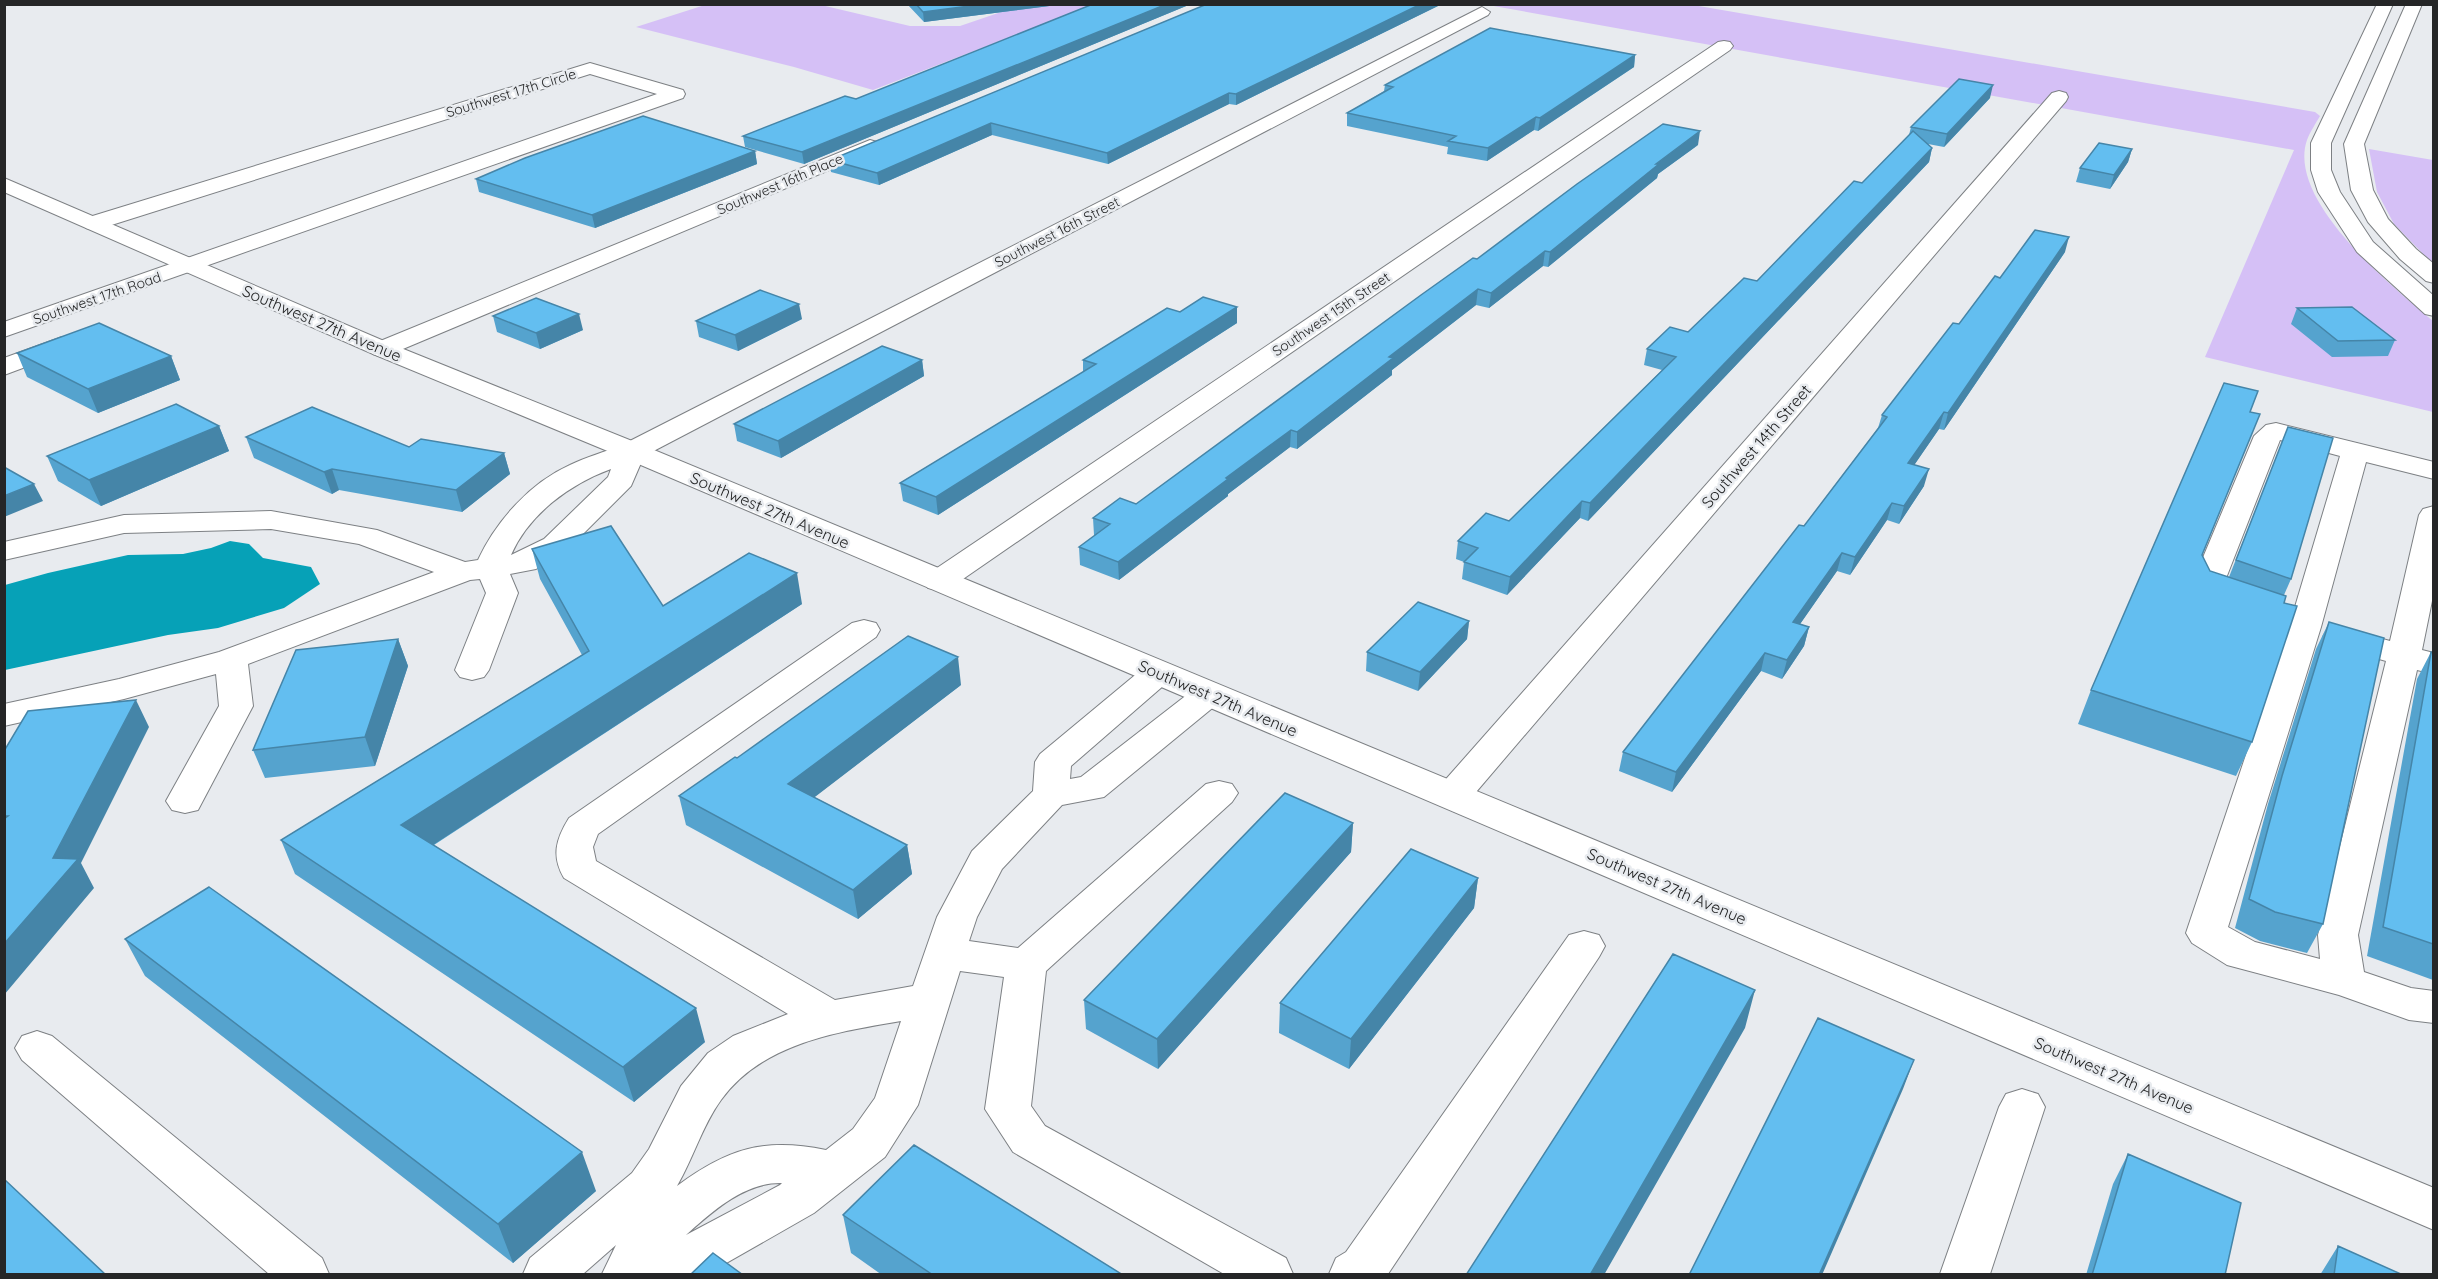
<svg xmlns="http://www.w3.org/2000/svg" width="2438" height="1279" viewBox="0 0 2438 1279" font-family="Quicksand,sans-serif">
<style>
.green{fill:#d5c0f6}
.water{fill:#06a1b7}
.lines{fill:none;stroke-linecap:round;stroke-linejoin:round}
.minor-casing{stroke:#7d8084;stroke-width:2}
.major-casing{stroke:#7d8084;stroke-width:2}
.minor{fill:#fff;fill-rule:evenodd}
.major{fill:#fff;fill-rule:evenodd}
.wall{fill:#55a3ce}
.shaded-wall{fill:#4585a8}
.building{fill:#63bef0;stroke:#4585a8;stroke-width:1.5}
.labels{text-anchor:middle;stroke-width:5;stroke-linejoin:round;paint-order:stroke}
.far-street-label{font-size:14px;fill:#252627;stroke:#e8ebef}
.street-label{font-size:16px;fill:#252627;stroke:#e8ebef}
</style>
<rect width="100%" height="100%" fill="#e8ebef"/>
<path class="green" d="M708,4L821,5L910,26H960L1022,5H1093L873,90L794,67L636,27Z
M1488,5H1693L2315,112L2320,116C2316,123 2310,132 2307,140C2286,201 2394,288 2433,321V412L2205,357L2294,150Z
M2369,149L2433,160V264L2394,224L2377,192Z"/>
<path class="water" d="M230,541L249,544L263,558L311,567L320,584L284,608L218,628L168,635L5,670V585L48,573L128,555L183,554L211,548Z"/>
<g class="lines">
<defs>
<path id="minor" d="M2377,4H2393L2331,143V170L2340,192L2373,242L2434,296V316L2425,314L2357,252L2318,192L2311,170V143Z
M2406,4H2422L2364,144L2373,190L2388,219L2416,249L2434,264V283L2426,281L2400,259L2368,222L2351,190L2344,144Z
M1482,7L1490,12L1488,15L644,456L631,486L566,551L536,569L510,574L518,593L489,670L484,677L472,680L460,677L455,670L486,593L480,579L470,580L248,664L253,706L198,810L185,813L172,810L166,801L219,706L216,674L124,699L4,726V704L119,679L219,652L434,572L359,544L271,529L124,533L4,560V542L124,515L271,511L377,530L465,562L478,560C496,521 530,483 570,465C586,457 605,452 622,445ZM611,469L608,477L544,539L511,555C529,514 570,484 611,469Z
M1724,41L1730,42L1733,46L1730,50L950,588L939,590L928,588L923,581L928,574L1718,42Z
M590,63L683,90L685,94L683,98L4,337V322L657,94L590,74L102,228L94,230L86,228L83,223L86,218Z
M2059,91L2066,93L2068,97L2066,101L1465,805L1452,808L1439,805L1433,796L1439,787L2052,93Z
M870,140L877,142L880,146L877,150L391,354L382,357L373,354L369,349L373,344Z
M62,337L71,340L75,345L71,350L4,375V358Z
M2276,423L2434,462V479L2366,462L2321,627L2228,927L2255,942L2320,959L2318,935L2386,661L2327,644L2323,637L2327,630L2339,627L2390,641L2419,515L2423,509L2434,506V591L2422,650L2434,653V674L2417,670L2358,935L2364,972L2411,988L2434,991V1023L2409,1020L2339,995L2227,965L2192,943L2186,933L2289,627L2340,456L2280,440L2223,586V588L2238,594L2243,601L2238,608L2227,611L2198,601L2191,586L2254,436L2266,425Z
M864,620L876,623L880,630L876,637L598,834L593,847L596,861L835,1000L913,986L937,917L972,851L1033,791L1035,762L1040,754L1146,666L1158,663L1170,666L1175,673L1170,680L1071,766L1070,779L1081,777L1197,687L1209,683L1221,687L1226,694L1221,701L1104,797L1062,805L1002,869L977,917L969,941L1018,948L1206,784L1219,781L1232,784L1238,793L1232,802L1046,971L1031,1106L1045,1126L1286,1258L1293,1274H1224L1013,1152L985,1109L1004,977L960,971L918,1105L885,1157L814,1213L707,1274H602L616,1245L583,1274H523L530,1258L632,1173L649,1149L681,1086L708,1053L733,1036L788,1014L564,878C551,856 556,839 569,818L852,623ZM901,1021L875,1098L853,1129L826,1150C764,1137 727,1149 677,1186C693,1159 702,1126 721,1100C762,1043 837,1032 901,1021ZM782,1183L780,1185L686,1235C713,1211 745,1182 782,1183Z
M1584,931L1599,935L1605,946L1599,957L1388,1274H1329L1336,1258L1346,1252L1569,935Z
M37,1031L52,1036L322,1258L329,1274H269L22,1060L15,1048L22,1036Z
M2022,1089L2038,1094L2045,1107L1990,1274H1940L1999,1107L2006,1094Z"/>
<path id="major" d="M4,178L391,344L642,445L2434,1188V1230L622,457L373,354L4,192Z"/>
</defs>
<use href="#minor" class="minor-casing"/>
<use href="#major" class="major-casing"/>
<use href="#minor" class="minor"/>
<use href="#major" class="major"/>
</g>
<path class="wall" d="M907,4H1065L924,22Z
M1093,4H1191L804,164L745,147L743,136L856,99Z
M1207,4H1438V6L1236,105L1229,104L1108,164L992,135L879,185L831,172L830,160Z
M1635,55L1634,67L1538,131L1534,130L1487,161L1447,154L1448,147L1347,126V113L1384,91L1385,85Z
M1990,98L1944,147L1928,144L1932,148L1929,162L1588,521L1580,518L1507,595L1462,579L1464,562L1456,559L1458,541L1509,521L1662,370L1644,365L1647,349L1688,332L1757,281L1862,183L1909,135L1911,127Z
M1698,145L1658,174L1657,178L1548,267L1543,266L1489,308L1476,305L1392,370V375L1297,449L1290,447L1228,494V496L1119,580L1080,565L1079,547L1095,536L1094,535L1093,518L1136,504L1477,259Z
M2132,149L2128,162L2110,189L2076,182L2080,168Z
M755,151L757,164L595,228L479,192L476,179Z
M2065,252L1944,430L1939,429L1914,465L1924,486L1899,524L1887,520L1850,575L1837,571L1800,624L1809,627L1804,646L1782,679L1761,671L1672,792L1619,771L1623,752L1804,526L1878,428L1882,415L1959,324L2000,278Z
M1237,307V323L938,515L903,501L900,483L1083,372V360L1180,312Z
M2297,308L2395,340L2388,356L2332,357L2291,324Z
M493,316L583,330L540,349L497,332Z
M802,319L738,351L699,337L696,321Z
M17,353L171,356L180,380L98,413L27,377Z
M922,360L924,376L781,458L737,441L734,424Z
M2250,412L2202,555L2210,571L2229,577L2288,427L2291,579L2284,595L2252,742L2236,776L2078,724L2091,690Z
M219,426L229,451L101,506L58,481L47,456Z
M246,437L504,453L510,474L462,512L339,490L332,494L254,458Z
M532,549L663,606L802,604L434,845L705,1042L634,1102L295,874L281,840L582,655L540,579Z
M1469,621L1467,639L1418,691L1366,671L1367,652Z
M2329,622L2323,924L2307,953L2260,941L2235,928L2268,804L2316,649Z
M398,639L408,666L375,766L265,778L253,750Z
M2431,652L2433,653V980L2367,956L2417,679Z
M961,685L814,797L907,845L912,874L858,919L686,825L679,796L737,758Z
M1353,823L1351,852L1158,1069L1086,1029L1084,1000Z
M1478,878L1474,908L1349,1069L1279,1033L1280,1003Z
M125,939L596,1191L513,1263L145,976Z
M2128,1154L2225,1275H2086L2113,1184Z
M843,1215L1123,1275H882L851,1253Z
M2338,1246L2403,1275H2320Z"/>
<path class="shaded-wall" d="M985,4H1065L924,22L923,12Z
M1167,4H1191L804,164L802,152Z
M1421,4H1438V6L1236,105V94Z
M1635,55L1634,67L1538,131L1540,118Z
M1993,85L1990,98L1944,147L1947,134Z
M1229,93V104L1108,164L1107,153Z
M1536,117L1534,130L1487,161L1488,148Z
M991,123L992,135L879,185L877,173Z
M1700,131L1698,145L1658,174L1657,178L1548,267L1550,252L1656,164Z
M1932,148L1929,162L1588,521L1590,503Z
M2132,149L2128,162L2110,189L2114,175Z
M755,151L757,164L595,228L592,215Z
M2069,237L2065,252L1944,430L1948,413Z
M1545,251L1543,266L1489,308L1491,293Z
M1478,289L1476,305L1392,370V375L1297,449V432L1389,357Z
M799,304L802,319L738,351L735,335Z
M1237,307V323L938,515L936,497Z
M579,314L583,330L540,349L536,333Z
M171,356L180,380L98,413L88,389Z
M922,360L924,376L781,458L778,441Z
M1944,412L1939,429L1904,480L1908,463Z
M219,426L229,451L101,506L89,480Z
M1291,430L1290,447L1228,494V496L1119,580L1118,562L1226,478Z
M504,453L510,474L462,512L456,490Z
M332,469L339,490L332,494L324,472Z
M1929,469L1924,486L1899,524L1904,506Z
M34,484L43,501L4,517V496Z
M1582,501L1580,518L1507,595L1510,577Z
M1892,503L1887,520L1850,575L1855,557Z
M1842,553L1837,571L1789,640L1793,622Z
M797,573L802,604L413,858L401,825Z
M1469,621L1467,639L1418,691L1420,672Z
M1809,627L1804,646L1782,679L1787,660Z
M398,639L408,666L375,766L365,737Z
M1765,653L1761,671L1672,792L1676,772Z
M958,657L961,685L794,813L788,784Z
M136,700L149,727L81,863L94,888L4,995V944L53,858Z
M1353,823L1351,852L1158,1069L1157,1039Z
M907,845L912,874L858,919L853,890Z
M1478,878L1474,908L1349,1069L1351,1039Z
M1755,990L1745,1028L1604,1275H1590Z
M696,1008L705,1042L634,1102L623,1067Z
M1914,1060L1903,1089L1822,1275H1819Z
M582,1152L596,1191L513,1263L498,1224Z"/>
<path class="building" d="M916,4H985L923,12Z
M1093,4H1167L802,152L743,136L845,96L856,99Z
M1207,4H1421L1236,94L1229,93L1107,153L991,123L877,173L830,160Z
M1490,28L1635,55L1540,118L1536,117L1488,148L1448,141L1456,136L1347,113L1393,87L1385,85Z
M1959,79L1993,85L1947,134L1911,127Z
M643,116L755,151L592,215L476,179L525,158Z
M1663,124L1700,131L1656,164H1659L1550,252L1545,251L1491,293L1478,289L1389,357L1393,358L1297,432L1291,430L1226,478L1228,479L1118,562L1079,547L1110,524L1093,518L1120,498L1136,504L1421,295L1473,258L1477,259L1577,184Z
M1913,131L1932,148L1590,503L1582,501L1510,577L1464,562L1478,548L1458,541L1486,513L1509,521L1676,357L1647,349L1670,327L1688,332L1744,278L1757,281L1854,181L1862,183Z
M2099,143L2132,149L2114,175L2080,168Z
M2035,230L2069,237L1948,413L1944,412L1908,463L1929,469L1904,506L1892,503L1855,557L1842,553L1793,622L1809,627L1787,660L1765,653L1676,772L1623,752L1799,525L1804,526L1887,417L1882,415L1953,323L1959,324L1995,276L2000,278Z
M760,290L799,304L735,335L696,321Z
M1203,297L1237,307L936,497L900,483L1096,364L1083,360L1167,308L1180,312Z
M536,298L579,314L536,333L493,316Z
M2352,307L2395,340L2338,341L2297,308Z
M99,323L171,356L88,389L17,353Z
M882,346L922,360L778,441L734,424Z
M2224,383L2258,391L2250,412L2260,414L2202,555L2210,571L2286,596L2284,603L2297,606L2252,742L2091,690Z
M176,404L219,426L89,480L47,456Z
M312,407L409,447L421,439L504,453L456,490L332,469L324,472L246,437Z
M2288,427L2333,438L2291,579L2236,560Z
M4,467L34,484L4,496Z
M611,526L663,606L749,553L797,573L401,825L696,1008L623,1067L281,840L589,651L532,549Z
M1418,602L1469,621L1420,672L1367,652Z
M2329,622L2384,638L2323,924L2275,912L2249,899L2282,776Z
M908,636L958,657L788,784L907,845L853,890L679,796L735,757L737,758Z
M398,639L365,737L253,750L296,650Z
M2431,652L2433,653V944L2383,927Z
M136,700L53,858L78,859L4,944V819L8,816H4V751L28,711Z
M1285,793L1353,823L1157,1039L1084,1000Z
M1411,849L1478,878L1351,1039L1280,1003Z
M209,887L582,1152L498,1224L125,939Z
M1673,954L1755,990L1590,1275H1466Z
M1818,1018L1914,1060L1819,1275H1689Z
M914,1145L1123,1275H933L843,1215Z
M2128,1154L2241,1203L2225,1275H2092Z
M4,1179L106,1275H4Z
M2338,1246L2403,1275H2334Z
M713,1253L743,1275H690Z"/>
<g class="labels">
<g class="far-street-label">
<text transform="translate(511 93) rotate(-17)" y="5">Southwest 17th Circle</text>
<text transform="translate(780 184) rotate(-23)" y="5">Southwest 16th Place</text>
<text transform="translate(1057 232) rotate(-27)" y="5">Southwest 16th Street</text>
<text transform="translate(97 298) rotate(-19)" y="5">Southwest 17th Road</text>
<text transform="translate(1331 314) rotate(-34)" y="5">Southwest 15th Street</text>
</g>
<g class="street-label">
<text transform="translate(322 323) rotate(23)" y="6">Southwest 27th Avenue</text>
<text transform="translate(1756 446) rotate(-49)" y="6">Southwest 14th Street</text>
<text transform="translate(770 510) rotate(23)" y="6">Southwest 27th Avenue</text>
<text transform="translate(1218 698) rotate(23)" y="6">Southwest 27th Avenue</text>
<text transform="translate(1667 886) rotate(23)" y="6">Southwest 27th Avenue</text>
<text transform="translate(2114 1075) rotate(23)" y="6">Southwest 27th Avenue</text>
</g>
</g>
<rect width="2438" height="1279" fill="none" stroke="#252627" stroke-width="12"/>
</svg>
